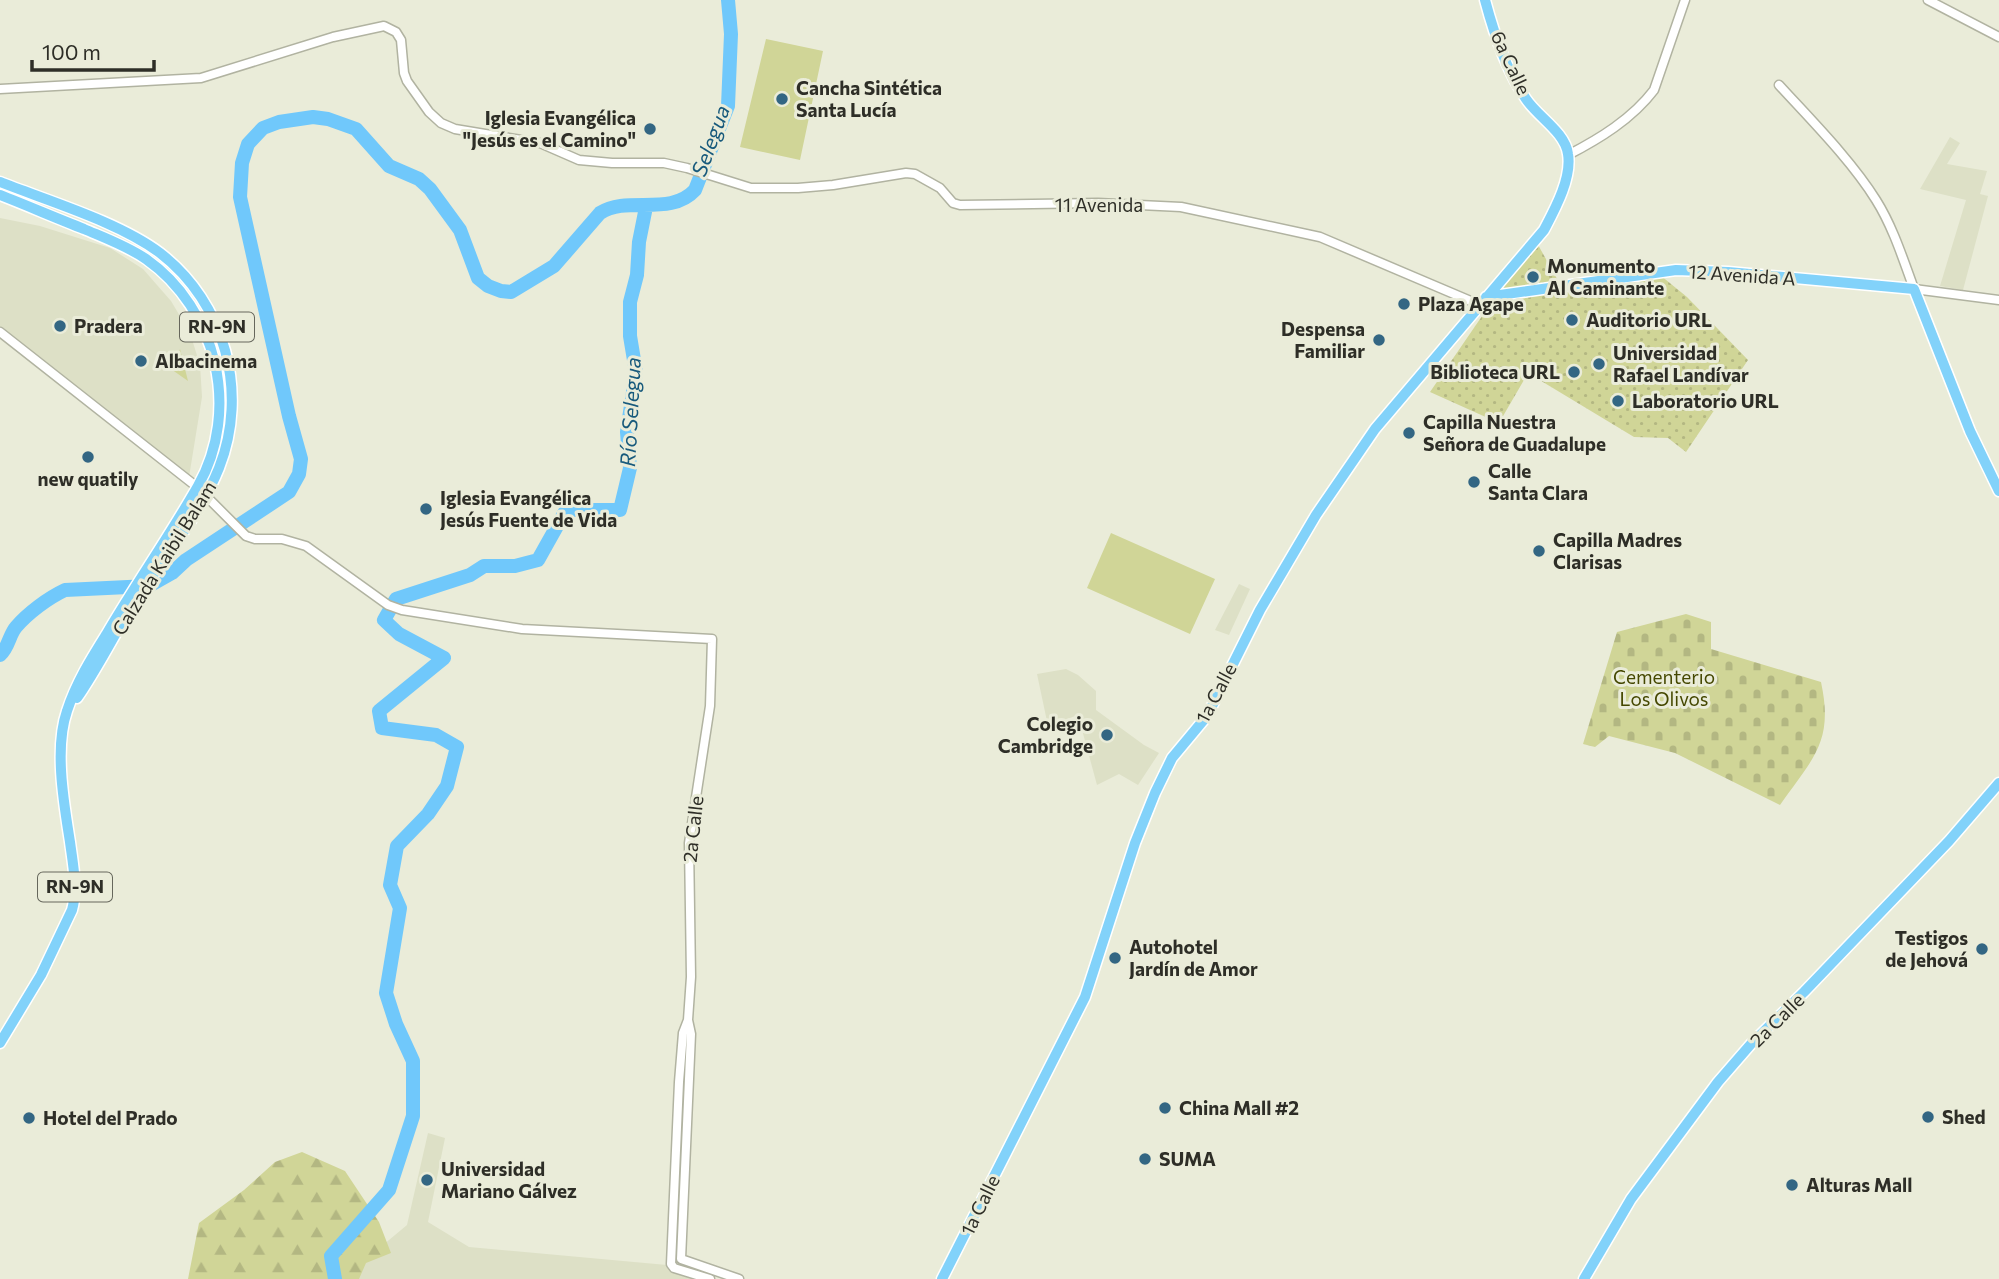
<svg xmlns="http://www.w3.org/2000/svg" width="1999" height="1279" viewBox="0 0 1999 1279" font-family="Commissioner,sans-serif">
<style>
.built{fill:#dde0c6}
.grass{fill:url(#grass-dots)}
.forest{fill:url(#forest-firs)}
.cemetery{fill:url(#cemetery-stones)}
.pitch{fill:#d0d597}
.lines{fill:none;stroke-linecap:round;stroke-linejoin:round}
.river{stroke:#70c8fb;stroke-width:14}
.minor-casing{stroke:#b1b3a1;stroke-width:11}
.major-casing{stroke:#fff;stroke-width:13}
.minor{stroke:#fff;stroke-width:8}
.major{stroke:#82d2fa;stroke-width:10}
.poi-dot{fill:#336683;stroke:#eaecd9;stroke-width:2.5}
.labels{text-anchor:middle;stroke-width:6;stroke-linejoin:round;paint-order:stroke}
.shield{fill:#eaecd9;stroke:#66675c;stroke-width:2}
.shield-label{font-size:18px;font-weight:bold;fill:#2e2e27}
.street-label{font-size:19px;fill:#2e2e27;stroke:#eaecd9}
.poi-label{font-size:19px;font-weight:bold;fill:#2e2e27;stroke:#eaecd9;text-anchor:start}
.park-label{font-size:19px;fill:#454801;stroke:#eaecd9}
.water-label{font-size:21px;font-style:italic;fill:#185a7c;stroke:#eaecd9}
</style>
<defs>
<pattern id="grass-dots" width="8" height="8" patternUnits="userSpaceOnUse" patternTransform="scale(1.75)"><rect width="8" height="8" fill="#d0d597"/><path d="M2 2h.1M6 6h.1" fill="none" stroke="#b3b782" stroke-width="1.8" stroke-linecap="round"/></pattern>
<pattern id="forest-firs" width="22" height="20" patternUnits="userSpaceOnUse" patternTransform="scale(1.75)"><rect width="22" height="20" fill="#d0d597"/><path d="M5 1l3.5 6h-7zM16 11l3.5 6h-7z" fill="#b3b782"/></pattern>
<pattern id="cemetery-stones" width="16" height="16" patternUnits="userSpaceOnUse" patternTransform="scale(1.75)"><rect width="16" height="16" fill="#d0d597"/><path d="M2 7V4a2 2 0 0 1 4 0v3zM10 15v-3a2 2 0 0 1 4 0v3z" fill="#b3b782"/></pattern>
</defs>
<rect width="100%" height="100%" fill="#eaecd9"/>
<path class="built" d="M1950,137L1960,143L1947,164L1987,171L1980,194L1988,196L1963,290L1940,286L1966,200L1920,189Z
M0,218L40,226L110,248L143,269L171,301L190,333L200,365L202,397L189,477L0,331Z
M1239,584L1250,589L1229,635L1215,630Z
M1066,669L1078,675L1096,691V710L1144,745L1159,753L1138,785L1119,774L1097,785L1078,715L1048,726L1037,674Z
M428,1133L445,1138L428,1222L469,1247L667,1265L694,1279H351L371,1255L407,1225Z"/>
<path class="grass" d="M1537,243L1561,286L1491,295Z
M1660,275L1687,297L1748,360L1686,452L1668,438L1634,437L1528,373L1499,423L1430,392L1491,303Z"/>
<path class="forest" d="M302,1152L345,1171L379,1222L391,1253L366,1263L359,1279H188L199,1223L244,1190L275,1162Z"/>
<path class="cemetery" d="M1686,614L1711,622V649L1821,682C1834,742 1813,758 1780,805L1675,753L1609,736L1595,747L1583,744L1617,632Z"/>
<path class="pitch" d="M766,39L823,51L800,160L740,147Z
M180,349L188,381L161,362L168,351L178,356Z
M1111,533L1215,579L1190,634L1087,588Z"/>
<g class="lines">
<path class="river" d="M0,655C9,647 9,635 16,627C28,613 48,598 65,590L149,586L172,573L186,560L289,492L299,474L301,459L289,416L240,197L242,163L248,144L263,128L279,122L313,117L328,119L356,129L389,166L419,179L430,189L460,230L478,278L488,286L501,291L511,292L554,266L600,213C628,195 670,217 695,190L728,106L731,34L728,0
M335,1279L331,1256L389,1190L413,1116V1061L396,1024L386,993L400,908L390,885L397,846L428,814L447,786L457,747L436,735L382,728L379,711L444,658L399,634L384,620L396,599L470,575L484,566H515L538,560L566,510H620L630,468L627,432L636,372L630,336V302L637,275L639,242L646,207"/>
<defs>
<path id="minor" d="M1928,0L1999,37
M1779,85C1811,120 1851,160 1876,200C1893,227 1903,259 1914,289L1999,300
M0,89L201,78L333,37L384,26L396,32L401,40L404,73L407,81L429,112L441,123L455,129L540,143L579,160L612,163H664L687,168L751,188H798L833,185L906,173L915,174L940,188L953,203L960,205L1098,203L1181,207L1320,237L1480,305
M1568,155C1599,139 1632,119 1654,90L1685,0
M0,332L197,487L246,536L255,539H282L306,546L388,605L402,610L522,629L712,639L710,706L689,843L691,977L688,1020L683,1033L679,1082L671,1264L674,1268L710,1279
M688,1020L691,1034L681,1259L739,1279"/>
<path id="major" d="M0,182C48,201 119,222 160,253C225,303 249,392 219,468C201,513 167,554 140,594C117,628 100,665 77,698
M0,195C28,206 56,218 84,229C105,238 127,246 146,259C217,309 241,410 198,486C169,537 135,585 106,635C91,659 76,683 67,711C54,748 64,804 70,842C73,865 78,888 72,910L41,975L0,1043
M1486,297L1676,270L1728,272L1914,289L1970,431L1999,491
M942,1279L1085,997L1135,843L1155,793L1172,758L1207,716L1260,610L1316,515L1375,429L1544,230C1555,209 1572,178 1568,154C1565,132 1538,117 1526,99C1506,70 1494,34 1485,0
M1584,1279L1631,1199L1718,1082L1751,1044L1804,992L1949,841L1999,783"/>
</defs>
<use href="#minor" class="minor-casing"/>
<use href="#major" class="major-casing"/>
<use href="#minor" class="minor"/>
<use href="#major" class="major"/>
</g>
<g class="poi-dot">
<circle cx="782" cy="99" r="7"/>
<circle cx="650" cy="129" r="7"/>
<circle cx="1533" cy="277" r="7"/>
<circle cx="1404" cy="304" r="7"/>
<circle cx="1572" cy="320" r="7"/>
<circle cx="60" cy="326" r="7"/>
<circle cx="1379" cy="340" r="7"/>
<circle cx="141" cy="361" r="7"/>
<circle cx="1599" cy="364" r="7"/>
<circle cx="1574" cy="372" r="7"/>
<circle cx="1618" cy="401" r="7"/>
<circle cx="1409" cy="433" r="7"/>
<circle cx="88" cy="457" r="7"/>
<circle cx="1474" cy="482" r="7"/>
<circle cx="426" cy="509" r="7"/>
<circle cx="1539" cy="551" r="7"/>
<circle cx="1107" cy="735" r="7"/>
<circle cx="1982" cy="949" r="7"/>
<circle cx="1115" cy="958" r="7"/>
<circle cx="1165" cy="1108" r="7"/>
<circle cx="1928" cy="1117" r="7"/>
<circle cx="29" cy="1118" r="7"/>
<circle cx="1145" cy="1159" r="7"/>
<circle cx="427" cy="1180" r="7"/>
<circle cx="1792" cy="1185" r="7"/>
</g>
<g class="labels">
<g class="shield">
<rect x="180" y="312.5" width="74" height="29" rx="5"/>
<rect x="38" y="872.5" width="74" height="29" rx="5"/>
</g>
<g class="shield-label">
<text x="217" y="333">RN-9N</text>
<text x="75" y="893">RN-9N</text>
</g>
<g class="street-label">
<text transform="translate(1511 63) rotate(65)" y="7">6a Calle</text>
<text x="1099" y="212">11 Avenida</text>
<text transform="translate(1742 275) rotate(4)" y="7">12 Avenida A</text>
<text transform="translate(164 558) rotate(-58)" y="7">Calzada Kaibil Balam</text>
<text transform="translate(1216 693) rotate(-62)" y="7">1a Calle</text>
<text transform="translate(693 829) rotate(-84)" y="7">2a Calle</text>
<text transform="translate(1777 1020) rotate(-45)" y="7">2a Calle</text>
<text transform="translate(980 1205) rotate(-64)" y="7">1a Calle</text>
</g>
<g class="poi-label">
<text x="796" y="95">Cancha Sintética<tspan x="796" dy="22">Santa Lucía</tspan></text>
<text x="636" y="125" text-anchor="end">Iglesia Evangélica<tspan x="636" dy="22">"Jesús es el Camino"</tspan></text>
<text x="1547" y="273">Monumento<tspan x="1547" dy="22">Al Caminante</tspan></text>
<text x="1418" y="311">Plaza Agape</text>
<text x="1586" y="327">Auditorio URL</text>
<text x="74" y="333">Pradera</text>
<text x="1365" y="336" text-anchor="end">Despensa<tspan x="1365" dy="22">Familiar</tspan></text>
<text x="1613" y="360">Universidad<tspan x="1613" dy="22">Rafael Landívar</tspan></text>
<text x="155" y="368">Albacinema</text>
<text x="1560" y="379" text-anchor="end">Biblioteca URL</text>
<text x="1632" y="408">Laboratorio URL</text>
<text x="1423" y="429">Capilla Nuestra<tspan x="1423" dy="22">Señora de Guadalupe</tspan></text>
<text x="1488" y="478">Calle<tspan x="1488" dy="22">Santa Clara</tspan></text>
<text x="88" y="486" text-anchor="middle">new quatily</text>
<text x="440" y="505">Iglesia Evangélica<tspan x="440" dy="22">Jesús Fuente de Vida</tspan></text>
<text x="1553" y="547">Capilla Madres<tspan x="1553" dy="22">Clarisas</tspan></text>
<text x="1093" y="731" text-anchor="end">Colegio<tspan x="1093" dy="22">Cambridge</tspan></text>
<text x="1968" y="945" text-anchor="end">Testigos<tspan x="1968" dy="22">de Jehová</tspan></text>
<text x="1129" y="954">Autohotel<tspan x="1129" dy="22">Jardín de Amor</tspan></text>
<text x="1179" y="1115">China Mall #2</text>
<text x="1942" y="1124">Shed</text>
<text x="43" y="1125">Hotel del Prado</text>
<text x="1159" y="1166">SUMA</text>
<text x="441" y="1176">Universidad<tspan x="441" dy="22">Mariano Gálvez</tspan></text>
<text x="1806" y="1192">Alturas Mall</text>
</g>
<g class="park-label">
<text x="1664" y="684">Cementerio<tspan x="1664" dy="22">Los Olivos</tspan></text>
</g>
<g class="water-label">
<text transform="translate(711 141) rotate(-70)" y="7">Selegua</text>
<text transform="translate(631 412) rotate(-87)" y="7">Río Selegua</text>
</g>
</g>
<path d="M32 60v10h122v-10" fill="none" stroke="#2e2e27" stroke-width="3.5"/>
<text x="42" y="60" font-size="21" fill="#2e2e27" stroke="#eaecd9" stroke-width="5" paint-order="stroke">100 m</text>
</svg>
